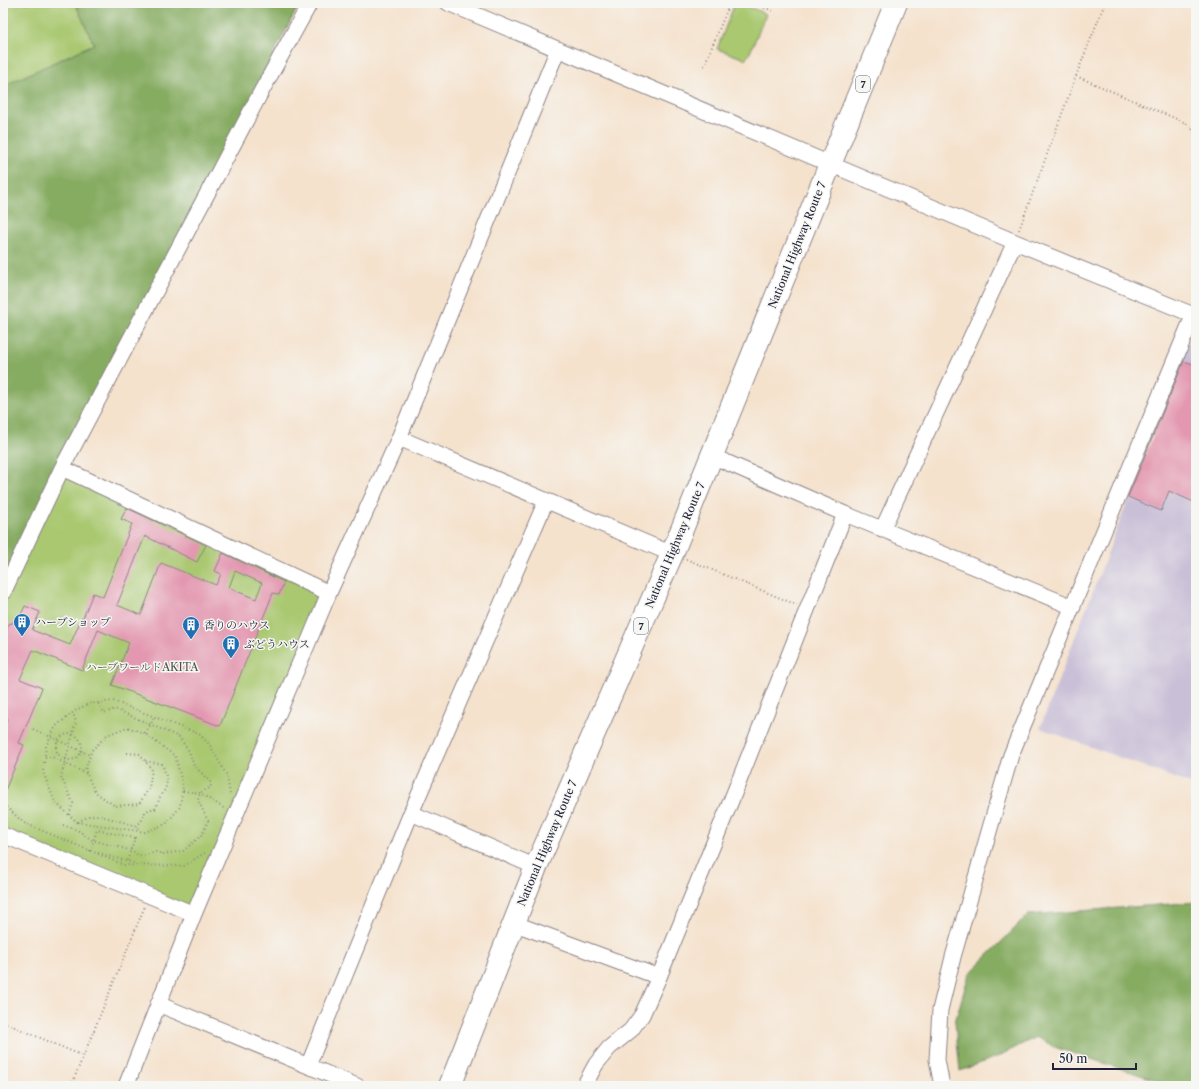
<svg xmlns="http://www.w3.org/2000/svg" width="1199" height="1089" viewBox="0 0 1199 1089" font-family="'Libre Caslon Text','Noto Serif JP',serif">
<style>
.industrial{fill:#c9bfd7}
.green{fill:#a9c870;stroke:#667556}
.forest{fill:#86ac62;stroke:#54674e}
.building{fill:#e397b0;fill-rule:evenodd}
.lines{fill:none;stroke-linecap:round;stroke-linejoin:round}
.minor-casing{stroke:#8c8284;stroke-width:17}
.highway-casing{stroke:#8c8284;stroke-width:24}
.path{stroke:#8c8284;stroke-width:2;stroke-dasharray:1 3;stroke-linecap:butt}
.minor{stroke:#fff;stroke-width:15}
.highway{stroke:#fff;stroke-width:22}
.labels{text-anchor:middle;stroke-width:3;stroke-linejoin:round;paint-order:stroke}
.shield{fill:#f6f6f2;stroke:#626272;stroke-width:1}
.shield-label{font-size:10px;font-weight:bold;fill:#22223b}
.street-label{font-size:11px;fill:#22223b;stroke:#f6f6f2}
.poi-label{font-size:11px;fill:#22223b;stroke:#f6f6f2;text-anchor:start}
.park-label{font-size:11px;fill:#4a544b;stroke:#f6f6f2}
</style>
<rect width="100%" height="100%" fill="#f6f6f2"/>
<filter id="ink" filterUnits="userSpaceOnUse"><feTurbulence type="fractalNoise" baseFrequency=".025" numOctaves="2"/><feDisplacementMap in="SourceGraphic" scale="8" xChannelSelector="R" yChannelSelector="G"/><feConvolveMatrix kernelMatrix="1 2 1 2 8 2 1 2 1" color-interpolation-filters="sRGB"/></filter>
<filter id="wash" filterUnits="userSpaceOnUse"><feTurbulence type="fractalNoise" baseFrequency=".012" numOctaves="4" result="noise"/><feDisplacementMap in="SourceGraphic" scale="16" xChannelSelector="R" yChannelSelector="G"/><feGaussianBlur stdDeviation="0.9" result="paint"/><feColorMatrix in="noise" values="0 0 0 0 0 0 0 0 0 0 0 0 0 0 0 0 0 1.4 0 .05"/><feComposite in="paint" operator="in"/></filter>
<g filter="url(#wash)">
<rect width="100%" height="100%" fill="#f5e2cd"/>
<path class="industrial" d="M1193,332H1196V786L1040,728Z"/>
<path class="green" d="M3,3H75L94,44L3,86Z
M735,3H740L766,14L749,55L745,59L717,49Z
M64,474L325,595L192,910L3,831V604Z"/>
<path class="forest" d="M75,3H300L3,579V86L94,44Z
M1196,902V1086H1159L1156,1080L1057,1048L1036,1037L999,1056L960,1071L955,1022L969,974L1028,915Z"/>
<g id="blocks">
<path class="building" d="M1184,361L1196,365V503L1169,491L1161,511L1128,497Z
M127,508L206,545L197,562L145,536L117,605L141,615L161,563L216,585L221,574L215,571L223,553L284,582L279,595L273,593L220,726L112,685L129,643L98,630L82,670L33,650L20,679L42,688L19,743L24,745L3,795V729L8,718L3,716V650L8,652L4,636L9,624L18,621L25,606L40,612L32,630L70,645L82,617L83,618L93,593L103,597L132,524L121,519ZM235,571L262,583L256,599L229,588Z"/>
</g>
</g>
<g filter="url(#ink)">
<use href="#blocks" fill-opacity="0" stroke="#8c8284" stroke-width="1"/>
<g class="lines">
<defs>
<path id="minor" d="M448,3L1015,242L1196,316
M399,438L672,554
M712,456L845,514L1073,607
M62,468L329,593
M882,530L1015,242
M3,593L62,468L261,92L310,3
M411,813L536,867
M3,835L194,914
M513,923L659,977
M158,1004L357,1086
M308,1066L411,813L546,501
M126,1086L194,914L329,593L399,438L558,49
M584,1086L596,1064L609,1048L631,1030L642,1015L659,977L735,791L845,514
M942,1086L937,1060L940,1010L953,957L1011,755L1193,316"/>
<path id="highway" d="M450,1086L536,867L672,554L791,260L896,3"/>
</defs>
<use href="#minor" class="minor-casing"/>
<use href="#highway" class="highway-casing"/>
<path class="path" d="M753,3L773,11
M704,66L730,3
M1076,76L1186,123L1192,129L1196,135
M1019,230L1076,76L1105,3
M686,559L797,605
M33,729L90,755
M145,733L151,724L154,717
M56 747a13 13 0 1 1 26 0a13 13 0 1 1-26 0Z
M127,753L140,754L152,770L149,788L139,804L115,806L95,792L85,770L92,750L107,735L127,727L144,733L175,756L183,786L180,807L166,824L145,832L77,822L55,802L43,772L46,746L56,726L75,711L88,704L113,701L199,734L210,745L227,776L230,794
M45,757H52L87,774
M183,791L200,793L225,809
M3,800L5,806L24,823L124,865L184,866L206,852
M69,815L73,803L61,777L76,722L73,713
M78,822L89,816L98,815L133,825L138,827V831
M63,825L79,831L92,840L133,851L137,855L143,856L156,852L163,854L183,851L202,835L208,821L198,800L200,793L211,787L210,781L194,766L189,751L179,737L115,709L104,713L98,703
M136,826L141,822L145,812L150,809H155C158,804 159,798 162,794C170,784 166,775 162,764L145,761
M90,851L97,830L135,838L127,861
M98,853L134,863
M3,1022L83,1056
M71,1086L145,906"/>
<use href="#minor" class="minor"/>
<use href="#highway" class="highway"/>
</g>
</g>
<defs>
<symbol id="building-pin" viewBox="-11 -11 22 30"><path d="M0 17L-7.5 6A9.5 9.5 0 1 1 7.5 6Z" fill="#1f6fb2" stroke="#f6f6f2"/><path d="M-4-6H4V6H1V3H-1V6H-4ZM-2.5-4.3h1.7v1.8h-1.7ZM.8-4.3h1.7v1.8H.8ZM-2.5-1h1.7V.8h-1.7ZM.8-1h1.7V.8H.8Z" fill="#fff"/></symbol>
</defs>
<g fill-rule="evenodd">
<use href="#building-pin" x="12" y="612" width="20" height="27"/>
<use href="#building-pin" x="181" y="615" width="20" height="27"/>
<use href="#building-pin" x="221" y="634" width="20" height="27"/>
</g>
<g class="labels">
<g class="shield">
<rect x="856" y="76" width="14" height="16" rx="3"/>
<rect x="634" y="618" width="14" height="16" rx="3"/>
</g>
<g class="shield-label">
<text x="863" y="88">7</text>
<text x="641" y="630">7</text>
</g>
<g class="street-label">
<text transform="translate(797 245) rotate(-68)" y="4">National Highway Route 7</text>
<text transform="translate(675 545) rotate(-67)" y="4">National Highway Route 7</text>
<text transform="translate(547 843) rotate(-67)" y="4">National Highway Route 7</text>
</g>
<g class="poi-label">
<text x="35" y="626">ハーブショップ</text>
<text x="204" y="629">香りのハウス</text>
<text x="244" y="648">ぶどうハウス</text>
</g>
<g class="park-label">
<text x="142" y="671">ハーブワールドAKITA</text>
</g>
</g>
<rect width="1199" height="1089" fill="none" stroke="#f6f6f2" stroke-width="16"/>
<path d="M1053 1063v6h83v-6" fill="none" stroke="#22223b" stroke-width="2"/>
<text x="1059" y="1063" font-size="12" fill="#22223b" stroke="#f6f6f2" stroke-width="3" paint-order="stroke">50 m</text>
</svg>
